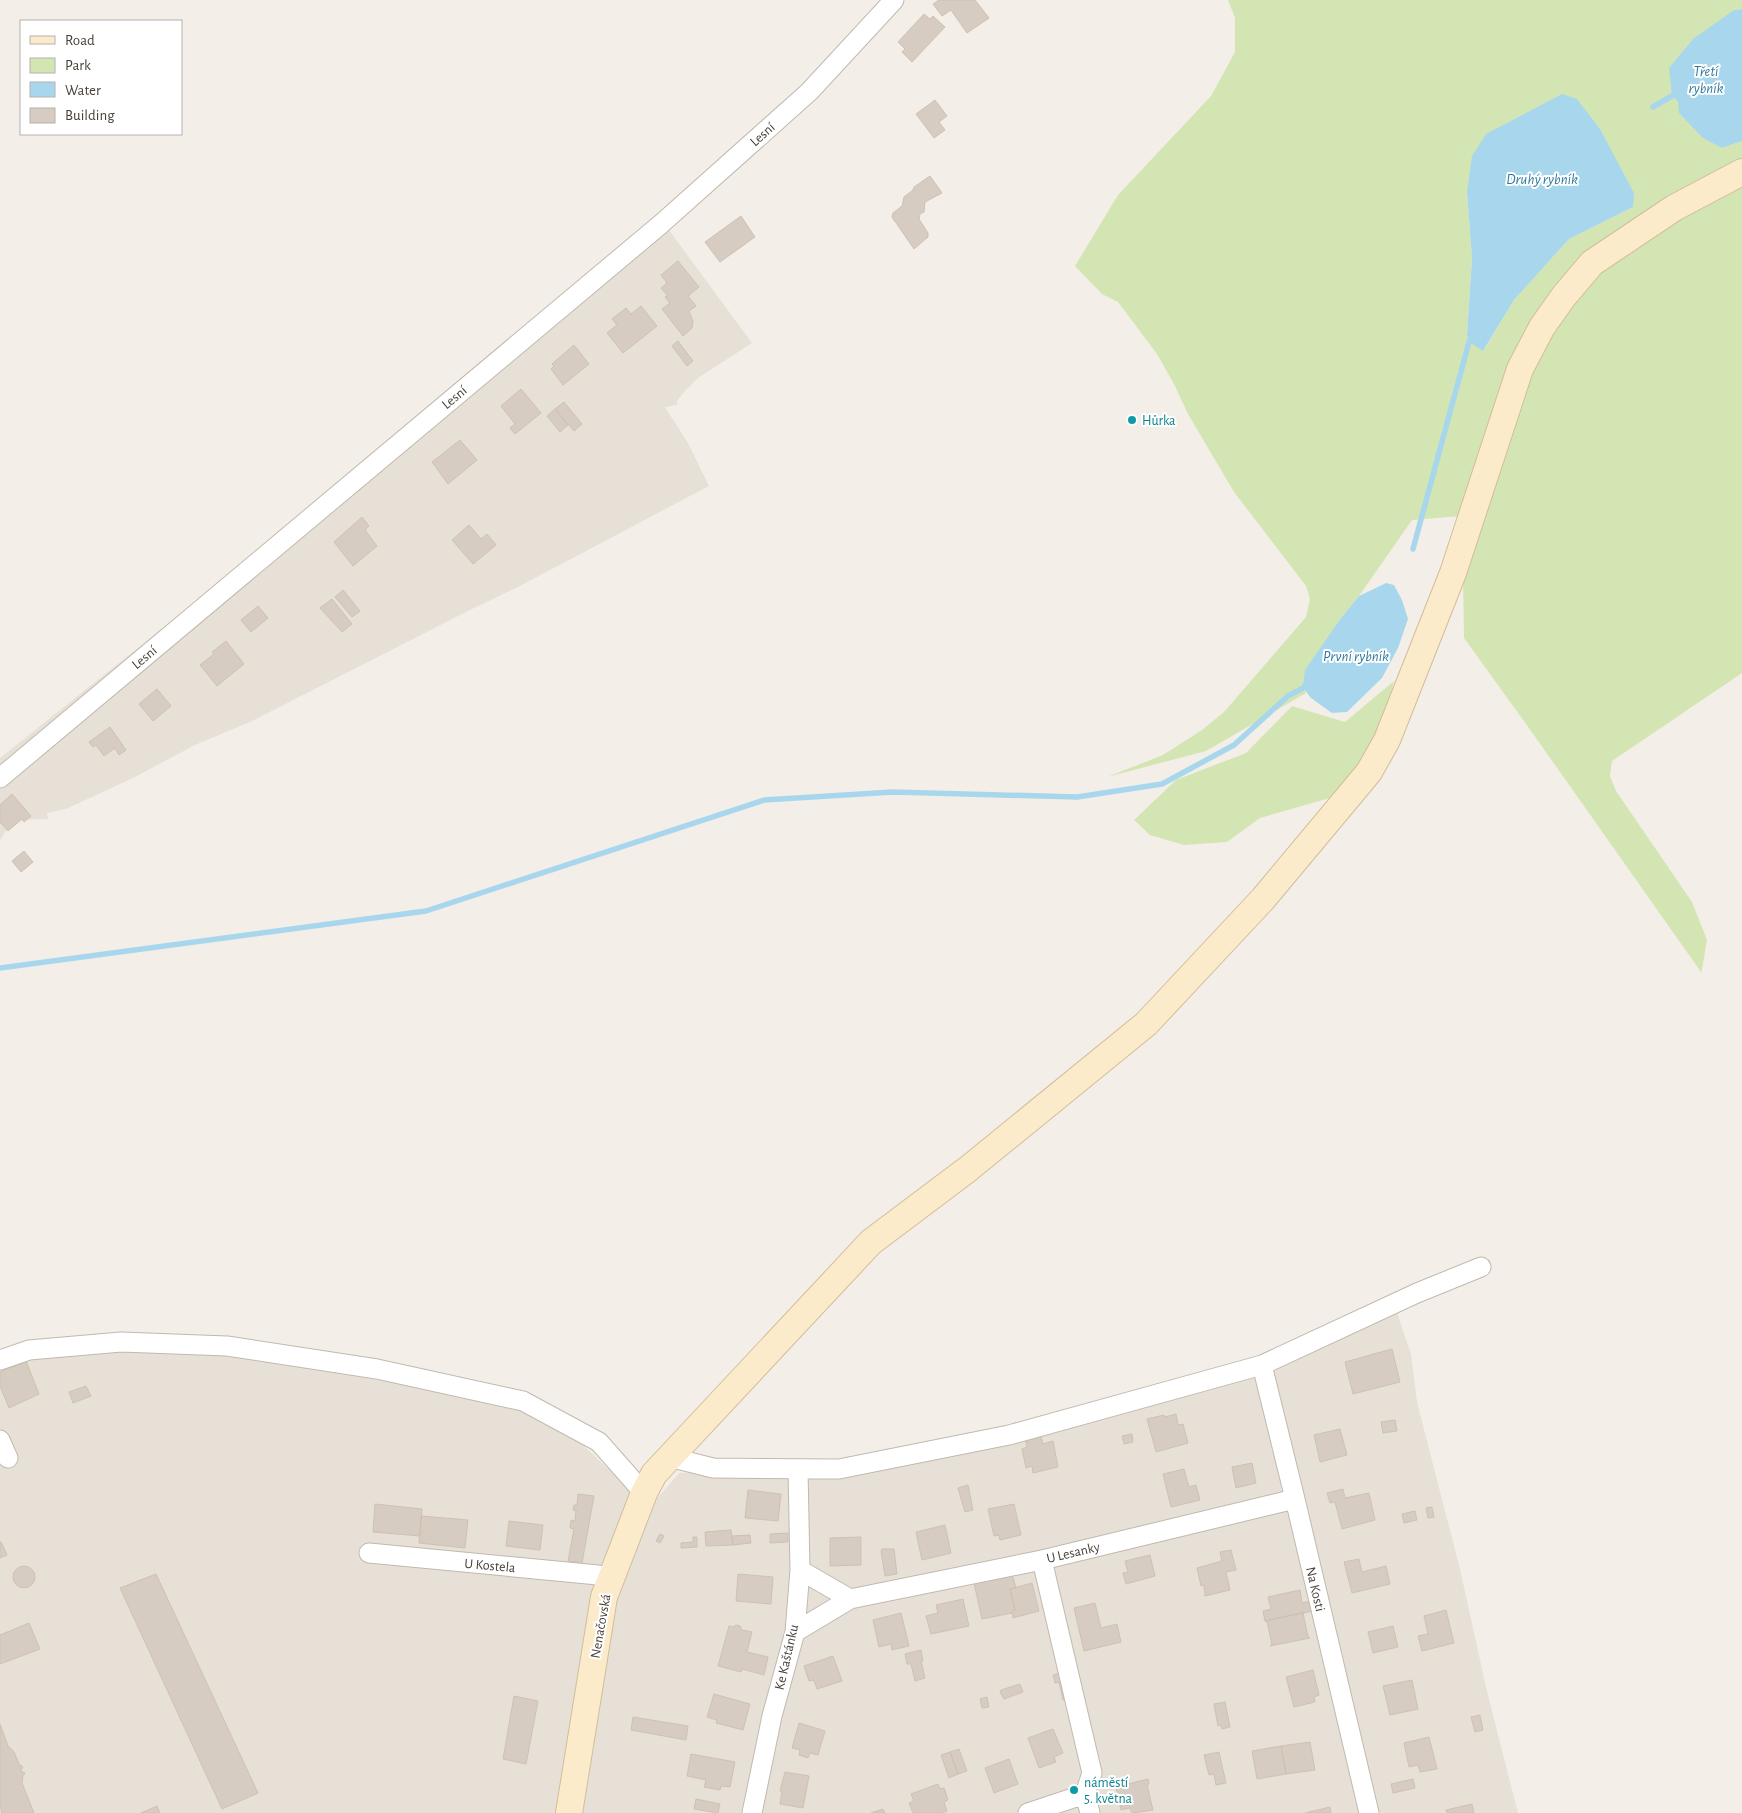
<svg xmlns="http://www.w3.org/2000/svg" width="1742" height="1813" viewBox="0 0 1742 1813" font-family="'Alegreya Sans',sans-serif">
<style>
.residential{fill:#e7e0d7}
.green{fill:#d3e5b3;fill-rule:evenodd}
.water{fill:#a8d7ed}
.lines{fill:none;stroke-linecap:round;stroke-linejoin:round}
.stream{stroke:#a8d7ed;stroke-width:5.5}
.building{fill:#d7ccc1;stroke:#cfc1b2}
.street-casing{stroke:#c1b9ae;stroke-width:21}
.secondary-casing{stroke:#d1bd9a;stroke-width:28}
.street{stroke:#fff;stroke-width:19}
.secondary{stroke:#fcebca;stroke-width:26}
.culture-dot{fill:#0f9aa8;stroke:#fff;stroke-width:2}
.labels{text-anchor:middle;stroke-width:4;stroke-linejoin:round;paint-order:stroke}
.street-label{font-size:14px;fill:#463f37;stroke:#fff}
.culture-label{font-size:14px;fill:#0d838f;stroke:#fff;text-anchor:start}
.water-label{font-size:15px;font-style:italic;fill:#317a9d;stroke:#fff}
</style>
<rect width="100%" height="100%" fill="#f3efe8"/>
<path class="residential" d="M666,226L752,343L698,378L684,392L677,401V405L665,407L688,443L709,486L518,587L468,611L252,721L195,745L135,777L66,809L47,813L48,819L13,820L0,840V758Z
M1397,1313L1411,1354L1417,1402L1460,1569L1486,1687L1518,1813H0V1365L33,1353L125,1345L224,1353L435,1390L513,1406L582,1444L649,1508L679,1473L718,1471L803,1472L1266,1368Z"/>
<path class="green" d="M1228,0H1742V9L1734,10L1678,101L1722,148L1742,141V160L1585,255L1461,516L1412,520L1359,596L1341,618L1303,688L1306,693L1206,751L1107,777L1163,755L1202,730L1224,712L1306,617L1310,599L1306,586L1234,492L1188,414L1174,384L1157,354L1118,302L1102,294L1075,266L1118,195L1211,96L1235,52V18ZM1467,192L1633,207L1569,239L1514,300L1484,350L1467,335L1472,258Z
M1742,184V673L1612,761L1610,776L1616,791L1692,902L1707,940L1701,975V972L1536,738L1464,638L1463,577L1530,373L1551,333L1600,271L1680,217Z
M1394,681L1383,723L1357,769L1333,797L1260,818L1227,842L1184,845L1150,835L1134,820L1176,780L1246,753L1292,706L1345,722Z"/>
<path class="water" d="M1742,9V141L1722,148L1703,138L1679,113L1678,101L1672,96L1669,68L1693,39L1734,10Z
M1562,94L1577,99L1600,129L1634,193L1633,207L1569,239L1514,300L1483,351L1469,342L1467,335L1472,258L1467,192L1472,156L1486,134Z
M1386,583L1394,585L1402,600L1408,619L1398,648L1382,678L1347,712L1332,713L1311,698L1303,688L1305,670L1341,618L1359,596Z"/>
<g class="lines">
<path class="stream" d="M1653,107L1677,93
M1413,549L1469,342L1473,335
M0,968L426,911L764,800L893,792L1077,797L1162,784L1234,745L1288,696L1303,688L1307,683"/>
</g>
<path class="building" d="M939,0H975L989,18L967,33L951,10L942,16L933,4Z
M924,14L930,19L933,16L945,27L912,62L902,52L905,49L898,42Z
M935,100L947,116L939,122L945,130L934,138L916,114Z
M930,176L942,193L925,202L924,212L920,214L919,219L928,233V237L914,249L892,217L893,213L902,206L904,197L913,190L914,187Z
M741,216L755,237L720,262L705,242Z
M678,261L699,287L688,296L696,306L689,311L693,322L692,328L683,336L662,309L670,303L665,297L668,296L661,288L667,283L661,275Z
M641,306L657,326L623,353L607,333L617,325L612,319L626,308L631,314Z
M678,341L693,361L687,366L672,346Z
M574,345L589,364L563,385L551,369L554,366L552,364Z
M521,389L541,413L515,434L510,428L515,424L501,406Z
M564,402L582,424L574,431L555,409Z
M555,409L568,425L560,432L547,416Z
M460,440L477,460L448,484L432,462Z
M362,517L369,526L365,530L377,546L353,566L334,542Z
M469,525L481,539L487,534L496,545L473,564L452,540Z
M343,590L360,611L352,617L335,597Z
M332,599L352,624L342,632L320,608Z
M258,606L268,618L251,632L241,620Z
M226,641L244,664L217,686L200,665L214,654L212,652Z
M157,689L171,706L153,721L139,704Z
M110,727L126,750L119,755L115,748L104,756L96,745L93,747L89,742Z
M12,794L31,816L24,822L22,819L8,831L0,822V805Z
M24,851L33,862L21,872L12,861Z
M1392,1349L1400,1382L1353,1394L1345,1362Z
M26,1361L39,1394L9,1408L0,1386V1372Z
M86,1386L91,1396L73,1403L69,1392Z
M1176,1414L1178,1425L1183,1424L1188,1443L1156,1452L1147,1419L1164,1415L1165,1417Z
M1395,1420L1397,1431L1383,1433L1381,1422Z
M1340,1429L1347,1455L1320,1462L1314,1435Z
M1039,1430L1043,1444L1053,1441L1058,1467L1033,1473L1032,1466L1026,1468L1022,1449L1027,1447L1024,1434Z
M1132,1434L1133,1442L1124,1444L1122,1436Z
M1252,1463L1256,1483L1236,1488L1232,1467Z
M1184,1469L1189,1487L1196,1485L1200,1500L1171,1507L1163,1474Z
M968,1485L973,1510L965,1512L958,1488Z
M1343,1489L1345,1498L1369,1493L1375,1520L1342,1529L1335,1502L1330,1503L1327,1493Z
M748,1490L781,1494L778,1521L745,1518Z
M578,1494L594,1496L582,1563L568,1561L574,1529L570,1528L571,1520L575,1521L576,1511L573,1510L574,1505H577Z
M375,1504L422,1509L420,1536L373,1532Z
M1014,1504L1021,1535L1000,1540L999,1535L994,1536L988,1509Z
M1432,1507L1434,1517L1428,1518L1426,1508Z
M1415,1511L1417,1520L1404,1523L1402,1514Z
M421,1516L468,1520L465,1548L419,1543Z
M509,1521L543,1525L540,1550L506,1546Z
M945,1525L951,1553L922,1560L916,1532Z
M731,1530L733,1545L706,1546L705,1532Z
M788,1533V1542L770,1543V1534Z
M660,1534L664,1536L660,1543L656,1541Z
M750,1535L751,1543L733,1545L732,1536Z
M693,1537H697V1547L681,1548V1543L693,1542Z
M861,1537V1565L830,1566V1538Z
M0,1542H1L7,1555L0,1558Z
M882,1549H894L897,1574L885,1576L881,1551Z
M1231,1550L1236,1570L1226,1572L1230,1590L1205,1596L1204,1585L1201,1586L1197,1568L1222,1561L1220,1552Z
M1150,1555L1155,1576L1126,1584L1123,1573L1128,1572L1125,1561Z
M1359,1559L1362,1572L1386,1566L1390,1584L1352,1593L1344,1562Z
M13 1577a11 11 0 1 1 22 0a11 11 0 1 1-22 0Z
M156,1574L258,1793L222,1809L120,1588Z
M738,1574L773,1577L771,1604L736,1601Z
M1012,1574L1016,1588L1010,1589L1015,1610L1012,1611V1613L982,1619L974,1583Z
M1032,1583L1039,1611L1013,1618L1012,1611L1015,1610L1010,1589Z
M1300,1590L1302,1603L1311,1601L1313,1611L1265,1621L1263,1611L1271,1609L1268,1597Z
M963,1599L969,1626L931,1634L926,1616L938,1613L936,1605Z
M1095,1603L1101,1628L1117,1624L1121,1642L1084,1651L1074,1608Z
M1446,1610L1454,1643L1422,1651L1418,1636L1428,1634L1424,1616Z
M1304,1612L1303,1613L1308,1637L1310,1638L1270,1646L1272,1645L1267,1621H1265Z
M901,1613L909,1646L892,1650L891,1644L879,1647L873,1620Z
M29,1623L40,1649L0,1664V1635Z
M736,1625L740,1626L742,1630L752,1632L747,1652L768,1657L764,1675L742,1669L741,1672L718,1666L729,1626L733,1627Z
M1393,1626L1398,1647L1373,1653L1368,1632Z
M921,1650L923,1661H921L925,1678L915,1681L911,1664H907L905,1654Z
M833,1656L842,1681L817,1689L814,1680L809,1681L804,1666Z
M1313,1670L1319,1695L1314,1697L1315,1702L1294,1707L1286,1677Z
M1066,1671L1073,1698L1063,1700L1059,1682L1055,1683L1053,1675Z
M1412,1680L1418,1709L1390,1715L1383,1686Z
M1020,1684L1023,1692L1004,1699L1000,1692L1001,1690Z
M714,1694L750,1704L743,1730L716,1723L717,1720L707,1717Z
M514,1696L538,1701L526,1764L503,1759Z
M987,1697L989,1707L982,1708L980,1699Z
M1225,1702L1230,1727L1222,1729L1221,1725L1218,1726L1214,1704Z
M1480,1715L1483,1730L1475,1732L1471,1717Z
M633,1717L688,1726L686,1740L631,1730Z
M799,1723L825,1731L818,1755L810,1753L808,1758L799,1755L800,1750L792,1748Z
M0,1724L8,1746L14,1752L20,1766L21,1765L23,1768H21L22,1773L24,1772L25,1774L23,1775L22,1783L34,1813H2L0,1805Z
M1053,1729L1063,1753L1054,1757L1056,1762L1039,1768L1028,1738Z
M1429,1737L1437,1769L1420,1772L1418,1765L1409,1767L1404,1743Z
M1310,1742L1315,1770L1286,1774L1281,1746Z
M1281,1746L1286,1774L1257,1779L1252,1751Z
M959,1749L967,1771L958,1774L950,1752Z
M950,1752L958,1774L949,1778L941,1755Z
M1219,1752L1226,1783L1216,1785L1214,1774L1209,1775L1204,1755Z
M691,1754L735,1762L730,1787L721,1786L720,1790L704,1787L706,1780L687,1776Z
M1009,1759L1018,1784L994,1793L985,1768Z
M785,1772L809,1776L803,1808L780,1804L782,1791H780Z
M1148,1779L1149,1784L1147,1785L1153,1810L1132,1813L1130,1808L1121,1810L1116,1787Z
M1413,1779L1415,1788L1393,1793L1391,1784Z
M938,1784L940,1789L944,1788L948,1800L944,1802L947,1811L941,1813H913L909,1803L914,1801L911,1794Z
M696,1799L720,1804L718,1813L694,1809Z
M1472,1804L1474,1813H1447L1446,1810Z
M157,1806L160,1813H141Z
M1330,1807L1331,1813H1305Z
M883,1809L885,1813H871Z"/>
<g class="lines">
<defs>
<path id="street" d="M0,778L661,224L809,92L894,0
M0,1360L29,1350L121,1342L227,1346L377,1369L523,1401L599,1442L644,1493
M1262,1365L1295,1499L1369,1813
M0,1440L8,1458
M669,1457L713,1468L839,1469L1009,1435L1262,1365L1417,1293L1481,1267
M369,1553L598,1575L609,1582
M1042,1560L1092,1773L1085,1794
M800,1570L850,1599
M795,1632L850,1599L1042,1560L1295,1499
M1085,1794L1090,1813
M752,1813L772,1716L795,1632L800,1570L798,1469
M1028,1813L1085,1794"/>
<path id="secondary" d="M569,1813L604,1597L644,1493L654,1474L871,1242L968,1169L1146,1024L1263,899L1369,772L1387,740L1453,573L1520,369L1542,327L1564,296L1592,263L1674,208L1742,172"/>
</defs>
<use href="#street" class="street-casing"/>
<use href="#secondary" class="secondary-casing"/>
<use href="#street" class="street"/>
<use href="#secondary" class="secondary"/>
</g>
<g class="culture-dot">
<circle cx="1132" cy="420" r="5"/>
<circle cx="1074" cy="1790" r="5"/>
</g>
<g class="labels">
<g class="street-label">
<text transform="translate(762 134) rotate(-42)" y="5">Lesní</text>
<text transform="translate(454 397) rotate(-40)" y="5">Lesní</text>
<text transform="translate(144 657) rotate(-40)" y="5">Lesní</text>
<text transform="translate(1073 1552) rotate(-13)" y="5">U Lesanky</text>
<text transform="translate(490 1565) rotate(5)" y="5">U Kostela</text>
<text transform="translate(1316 1589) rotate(77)" y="5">Na Kosti</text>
<text transform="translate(600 1626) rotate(-80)" y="5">Nenačovská</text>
<text transform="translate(786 1657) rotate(-77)" y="5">Ke Kaštánku</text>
</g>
<g class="culture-label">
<text x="1142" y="425">Hůrka</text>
<text x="1084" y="1787">náměstí<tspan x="1084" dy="16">5. května</tspan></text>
</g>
<g class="water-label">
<text x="1706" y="76">Třetí<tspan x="1706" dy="17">rybník</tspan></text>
<text x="1542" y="184">Druhý rybník</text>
<text x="1356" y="661">První rybník</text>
</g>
</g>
<rect x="20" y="20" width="162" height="115" fill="#ffffff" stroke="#b5b2af"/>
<rect x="30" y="36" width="25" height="8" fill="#fcebca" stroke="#b5b2af"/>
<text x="65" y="45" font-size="15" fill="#463f37">Road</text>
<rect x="30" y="58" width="25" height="15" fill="#d3e5b3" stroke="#b5b2af"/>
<text x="65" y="70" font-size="15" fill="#463f37">Park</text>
<rect x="30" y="82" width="25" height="15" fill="#a8d7ed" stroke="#b5b2af"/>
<text x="65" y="95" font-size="15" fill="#463f37">Water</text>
<rect x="30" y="108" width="25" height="15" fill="#d7ccc1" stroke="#b5b2af"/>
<text x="65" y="120" font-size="15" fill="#463f37">Building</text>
</svg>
